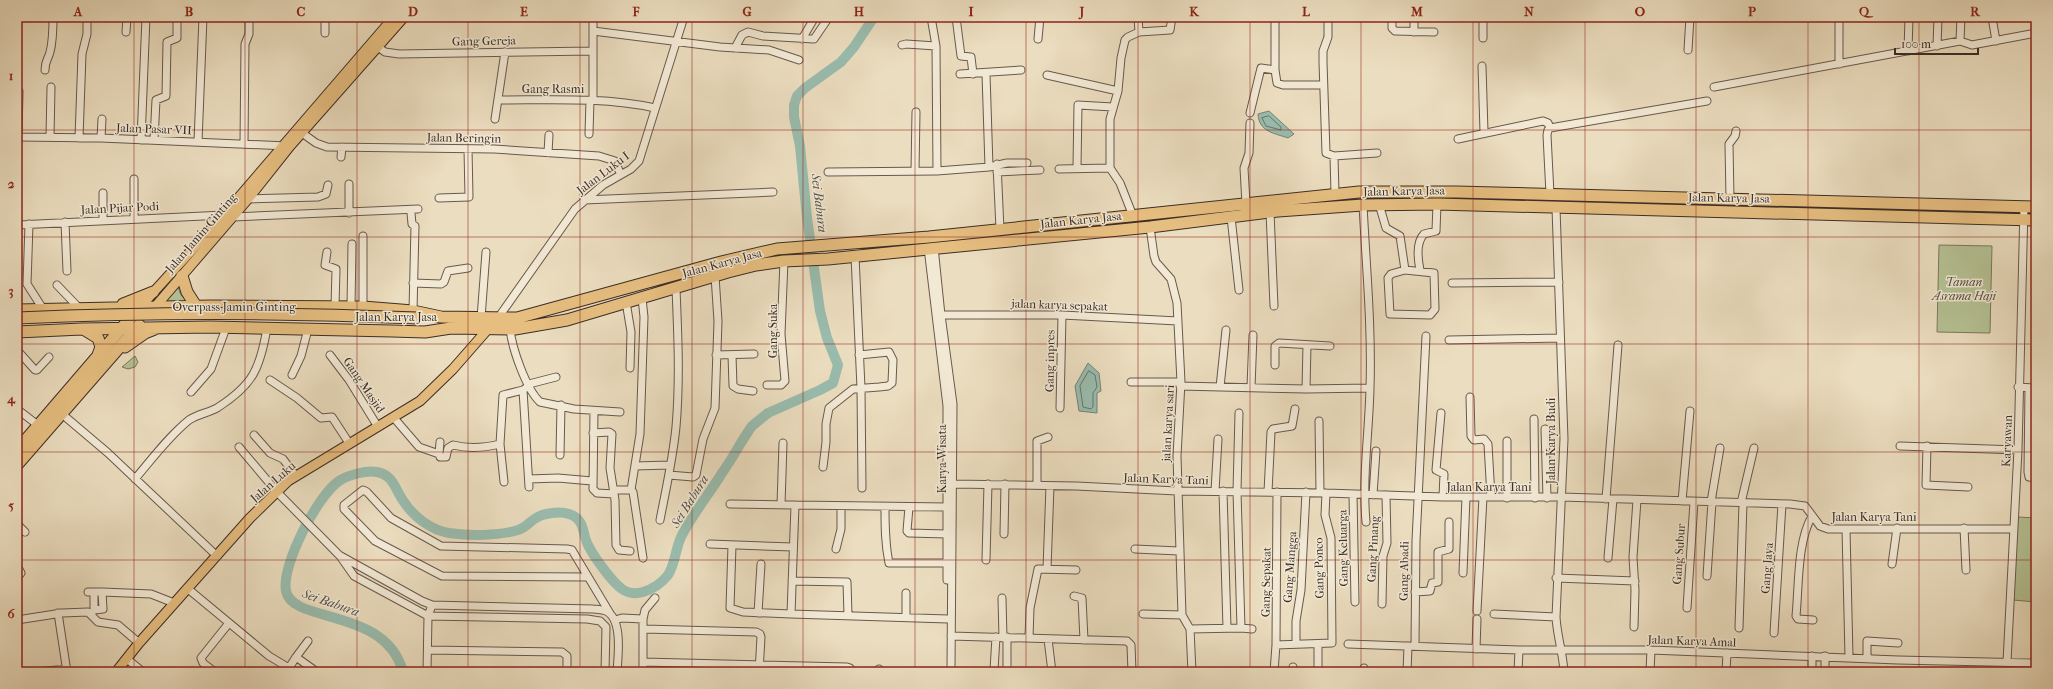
<svg xmlns="http://www.w3.org/2000/svg" width="2053" height="689" viewBox="0 0 2053 689" font-family="'IM FELL French Canon',serif">
<style>
.green{fill:#b5c294;stroke:#78785e}
.water{fill:#99bcae;stroke:#748378}
.lines{fill:none;stroke-linecap:round;stroke-linejoin:round}
.shore{stroke:#6a746a;stroke-width:1}
.river{stroke:#99bcae;stroke-width:10}
.minor-casing{stroke:#68594d;stroke-width:9}
.major-casing{stroke:#3c2d27;stroke-width:11}
.highway-casing{stroke:#3c2d27;stroke-width:13}
.minor{stroke:#f2e9d5;stroke-width:7}
.major{stroke:#e6be80;stroke-width:9}
.highway{stroke:#e6be80;stroke-width:11}
.highway-bridge-casing{stroke:#3c2d27;stroke-width:13;stroke-linecap:butt}
.highway-bridge{stroke:#e6be80;stroke-width:11}
.grid{fill:none;stroke:#8f2418;stroke-width:1;stroke-opacity:0.55}
.labels{text-anchor:middle;stroke-width:3;stroke-linejoin:round;paint-order:stroke}
.street-label{font-size:12px;fill:#3c2d27;stroke:#f2e9d5}
.park-label{font-size:12px;font-style:italic;fill:#544b3d;stroke:#f2e9d5}
.water-label{font-size:13px;font-style:italic;fill:#535149;stroke:#f2e9d5}
.neatline{fill:none;stroke:#8f2418;stroke-width:1.5}
.grid-label{font-size:13px;text-anchor:middle;font-weight:bold;fill:#8f2418}
</style>
<rect width="100%" height="100%" fill="#ebddbf"/>
<filter id="stains"><feTurbulence type="fractalNoise" baseFrequency=".005" numOctaves="4"/><feColorMatrix values="0 0 0 0 .2 0 0 0 0 .09 0 0 0 0 .02 0 0 0 .5 -.17"/></filter>
<radialGradient id="worn" r=".72"><stop offset=".6" stop-color="#630" stop-opacity="0"/><stop offset="1" stop-color="#630" stop-opacity=".3"/></radialGradient>
<path class="green" d="M1939,245L1992,246L1990,333L1937,332Z
M178,287L181,295L187,301L163,303Z
M135,356L138,362L135,367L128,369L122,367Z
M2018,517L2036,518V602L2013,600Z"/>
<path class="water" d="M1269,111L1294,134L1288,138C1274,133 1259,132 1258,114Z
M1088,363L1099,373L1101,391L1097,393V413L1079,411L1075,386Z"/>
<g class="lines">
<path class="shore" d="M1269,116L1281,127V130L1266,126L1262,118Z
M1089,371L1095,375L1097,387L1093,393V407L1091,409L1083,407L1080,386Z"/>
<path class="river" d="M403,672C386,607 292,624 286,591C281,565 318,495 339,481C348,475 366,470 377,472C394,475 395,490 404,502C414,517 431,530 449,533C470,536 498,536 518,530C526,528 529,522 536,518C544,513 560,511 569,514C585,519 582,533 588,545C594,557 612,582 622,589C629,594 636,594 643,592C653,589 661,584 668,575C676,563 675,548 682,535C693,514 709,494 722,473C733,458 741,441 752,426L768,413L820,390L833,383L838,365L827,338L820,311L807,218L800,146L794,117V105L797,96L805,88L841,62L854,47L874,17"/>
<defs>
<path id="minor" d="M325,17V33
M931,17L936,46L937,171
M956,17L961,56L971,57L973,74
M1138,17L1139,32
M1275,17V70L1277,83L1283,85H1322
M1328,17V37L1323,51V62L1326,153L1334,156L1377,153
M1392,17V28L1395,31L1434,32
M1414,17V32
M1483,17V38
M1839,17V64
M1992,17L1996,41
M593,31L720,47L769,50L799,60
M126,32L127,17
M802,39L815,17
M1038,39L1040,17
M1960,41L1961,17
M902,45L906,44L936,46
M1937,46L1938,17
M378,47L385,52L399,54L593,51
M735,48L742,35L748,32L763,36L814,39L829,17
M1688,50L1690,17
M1908,51L1909,17
M1482,66L1484,132
M45,70C45,60 48,60 50,52C53,41 53,29 53,17
M960,74L1021,70
M986,74L989,167
M1047,75L1118,91
M1714,87L1960,41L1972,45L2036,33
M499,100C551,100 604,97 655,108
M593,100V17
M1250,113L1261,68L1275,70
M495,119L505,52
M1550,128L1548,130L1547,135L1550,194
M302,133L316,143L327,147L494,149L599,156L615,161L620,173
M589,134L590,100
M17,137L101,138L287,146
M18,137L19,91
M50,137L51,87
M79,138L82,54L87,34V17
M101,138L102,119
M1458,139L1543,121L1548,123L1550,128L1707,101
M141,140L146,17
M154,140L156,100L166,96L167,42L177,38V17
M198,142L203,17
M244,143L245,44L249,34V17
M548,153L549,135
M1334,156L1335,194
M341,157L342,147
M997,164L1000,229
M1077,167L1078,105L1113,107
M1059,169L1110,168
M915,171L916,112
M828,172L937,171L989,167L1007,163H1027
M997,172L1040,170
M134,179V219
M349,184V213
M439,198L469,197L468,149
M248,199L318,197L326,194L328,185
M1730,199L1729,144L1735,136L1736,131
M584,200L773,192
M1246,204L1244,168L1249,153L1250,123
M1379,204L1386,228L1400,236L1405,270
M1363,205C1366,265 1372,327 1370,388C1369,433 1362,477 1366,522
M1556,208L1564,439L1556,617C1557,636 1563,653 1564,672
M1270,212L1274,306
M411,213L412,224L415,226L413,311
M1133,216L1120,183L1110,168V119L1118,91L1121,58L1125,40L1128,37L1139,32L1170,30L1172,17
M233,217L418,209
M1231,217L1239,290
M103,220V193
M65,222L67,271
M29,224L27,284L43,309
M17,225L224,215
M1150,227L1154,256L1156,262L1171,279L1177,303L1181,382L1177,456L1182,615L1190,629L1192,672
M363,236V307
M934,247L941,315L953,404L951,672
M928,248L947,406V580
M327,252L325,265L336,269L335,307
M855,256L861,388L862,488
M1405,270L1434,273L1435,309L1430,315L1390,314L1388,278L1391,274Z
M1420,270C1418,260 1416,242 1424,234L1436,231L1437,204
M413,283L441,284L444,282L448,271L468,268
M1452,283L1559,282
M57,285L79,308
M626,302L631,332L630,368
M351,307L352,244
M941,315H1062L1178,321
M481,318L486,252
M498,318L575,209L603,185L631,169L639,161L684,17
M510,329C512,348 526,389 540,402L574,409L620,412
M1449,340L1560,338
M17,350L35,370H37L49,357
M330,355L349,380L378,427
M716,355L754,354
M732,355L733,386L738,389L753,391
M1275,365V346L1279,343L1330,346
M292,375L301,356L308,329
M270,380L297,398L321,418L332,417L349,443
M1131,382H1181
M529,384L556,377
M767,385H781L785,381L781,334L784,261
M1180,386L1306,389L1370,388
M1220,387L1226,330
M1251,387L1253,335
M2018,387L2036,388
M2029,388L2028,472L2029,477L2036,478
M1306,389L1307,345
M523,390L529,487
M191,392L211,369L226,328
M1470,397L1471,436L1474,440L1484,439L1488,444L1491,497
M1060,408L1062,315
M17,409L39,426
M594,411L593,489L597,493L614,494
M1441,413L1436,470L1444,474L1443,497
M62,414L108,453L217,556
M394,418L419,447L439,454L440,457H446L448,448L453,445C469,449 484,448 500,444L503,395L523,390L530,385
M1534,419L1535,498
M1319,421L1320,492
M1545,429L1547,498
M593,433L609,432L612,434L610,468L615,500L616,545L619,550L630,551
M254,435L270,453L283,459L295,475
M1507,441V498
M500,444L504,482
M1900,446L2018,450
M1927,446L1926,485L1968,487
M239,447L277,492L339,555L422,601L432,605L593,609C597,609 602,610 606,611C623,619 618,656 617,672
M439,454L440,442
M560,455L561,405
M635,466L670,465
M823,467L826,442V424L829,408L853,389L879,387L888,386L892,383L893,360L889,352L859,355
M669,475L693,477L696,475L703,439L715,408L718,321L715,276
M135,479C152,459 169,436 189,420C198,414 208,413 217,408C253,385 260,369 267,328
M529,479L558,478L592,481
M954,484L1076,486L1177,491L1326,493L1443,497H1561L1790,504L1805,506L1820,526L1828,529H2014
M1037,485V441L1048,437
M613,490H631L633,492L643,558
M631,490L640,434L644,317L642,298
M1215,491L1218,439
M1223,491L1227,628
M1268,492L1271,432L1273,429L1292,426L1295,409
M1353,494L1355,602
M1373,495L1376,451
M1606,499L1618,345
M1682,501L1690,411
M1711,502L1720,448
M1741,503L1754,448
M730,504L795,505L791,614L948,619
M781,505L783,443
M795,505L948,507
M885,507C885,526 885,544 889,563H947
M909,507L907,531L909,533L947,534
M1812,516C1797,542 1799,586 1796,616L1798,619L1813,620
M660,520C666,489 673,458 676,427C680,381 678,335 676,289
M17,524L25,532
M1964,528L1966,570
M1846,529L1849,657
M1004,534L1005,484
M710,544L793,547
M732,545L730,608L743,612L791,614
M836,549L841,529V506
M1135,549L1179,551
M340,556L354,576L428,616L587,619L600,621L606,627L605,672
M1608,558L1613,499
M986,560L988,484
M1892,564L1897,528
M17,566L21,573L17,578
M1047,569L1050,486
M1463,573L1466,497
M1707,576L1712,502
M587,577L442,576L375,541L344,509V505L363,490L367,492L391,518L441,546L567,549L572,550L611,615
M1556,578L1635,581
M792,581L847,582L848,615
M187,588L269,656L289,668L296,657L317,672
M88,592H102L103,609L94,610L91,614
M102,592L151,594L174,603
M1415,592L1430,591L1432,583L1438,582V552L1449,549V522
M906,593V617
M94,595V610
M1074,596L1082,598L1084,640
M1002,598L1003,638
M1382,604L1383,556L1387,543L1386,495
M1687,608L1694,502
M1477,611L1483,497
M58,613L67,672
M758,613L761,564
M1143,614L1182,615
M1494,614L1556,617
M17,620L62,613L88,612L98,622L118,625L139,643
M615,620L622,618L643,619
M1634,627L1635,590L1633,557L1637,500
M1241,628L1252,629
M1739,628L1743,503
M644,629L756,632L760,634L761,637L759,672
M1190,629L1241,628L1237,491L1239,413
M1774,633L1782,504
M951,636L1127,641L1131,645L1132,672
M1007,637V672
M1029,638L1030,608L1038,569L1076,570
M1048,639L1052,672
M1296,644V621L1301,590L1306,492
M1348,644L1519,650H1651L1898,660L2036,663
M1276,645L1332,643L1331,538L1325,515L1326,493
M1415,646L1416,541L1426,336
M1476,649L1477,619
M428,650L562,652L567,656V672
M296,657L308,641
M1867,658V641L1898,643
M127,659L143,672
M643,662L847,667L850,668L852,672
M2007,662L2018,450L2024,207
M1293,667L1294,672
M879,669V672
M994,670L996,637
M36,672L67,669
M215,672L203,663L201,658L229,623
M427,672L428,616L432,605
M643,672V619L645,610L655,598
M1274,672L1276,645L1277,492
M1318,672V644
M1364,672V668
M1407,672L1408,646
M1518,672L1519,650
M1650,672L1651,650
M1726,672L1727,653
M1812,672V656
M1825,672V656"/>
<path id="major" d="M140,307L221,218L394,17
M155,307L248,199L290,146L404,17
M116,672L139,643L250,518L288,481L420,401L453,369L488,329"/>
<path id="highway" d="M182,276L187,292L196,306
M123,304L153,292
M17,310L210,306L363,307L413,311L441,317L517,318L721,262L777,249L929,237L1359,192H1456L2036,207
M85,330L98,338L101,347L98,355
M17,332L82,329L211,327L392,331L425,332L451,328L515,329L567,320L728,272L756,265L784,261L828,259L1150,227L1278,211L1363,205L1437,204L2036,220
M125,347L145,333L155,329
M17,450L138,309
M17,465L139,325"/>
</defs>
<use href="#minor" class="minor-casing"/>
<use href="#major" class="major-casing"/>
<use href="#highway" class="highway-casing"/>
<use href="#minor" class="minor"/>
<use href="#major" class="major"/>
<use href="#highway" class="highway"/>
<defs>
<path id="highway-bridge" d="M17,318C151,312 284,312 417,318"/>
</defs>
<use href="#highway-bridge" class="highway-bridge-casing"/>
<use href="#highway-bridge" class="highway-bridge"/>
</g>
<path class="grid" d="M134,17V672M245,17V672M357,17V672M468,17V672M580,17V672M692,17V672M803,17V672M915,17V672M1026,17V672M1138,17V672M1250,17V672M1361,17V672M1473,17V672M1585,17V672M1696,17V672M1808,17V672M1919,17V672M17,130H2036M17,237H2036M17,344H2036M17,452H2036M17,560H2036"/>
<g class="labels">
<g class="street-label">
<text transform="translate(484 41) rotate(-1)" y="4">Gang Gereja</text>
<text x="553" y="93">Gang Rasmi</text>
<text transform="translate(154 129) rotate(2)" y="4">Jalan Pasar VII</text>
<text transform="translate(464 138) rotate(1)" y="4">Jalan Beringin</text>
<text transform="translate(603 173) rotate(-37)" y="4">Jalan Luku I</text>
<text transform="translate(1404 191) rotate(-1)" y="4">Jalan Karya Jasa</text>
<text transform="translate(1729 198) rotate(1)" y="4">Jalan Karya Jasa</text>
<text transform="translate(120 208) rotate(-3)" y="4">Jalan Pijar Podi</text>
<text transform="translate(1081 220) rotate(-6)" y="4">Jalan Karya Jasa</text>
<text transform="translate(201 233) rotate(-49)" y="4">Jalan Jamin Ginting</text>
<text transform="translate(722 263) rotate(-15)" y="4">Jalan Karya Jasa</text>
<text transform="translate(1060 305) rotate(2)" y="4">jalan karya sepakat</text>
<text x="234" y="311">Overpass Jamin Ginting</text>
<text x="396" y="321">Jalan Karya Jasa</text>
<text transform="translate(773 331) rotate(-90)" y="4">Gang Suka</text>
<text transform="translate(1050 361) rotate(-89)" y="4">Gang inpres</text>
<text transform="translate(364 385) rotate(56)" y="4">Gang Masjid</text>
<text transform="translate(1168 423) rotate(-87)" y="4">jalan karya sari</text>
<text transform="translate(1551 441) rotate(-90)" y="4">Jalan Karya Budi</text>
<text transform="translate(2007 441) rotate(-88)" y="4">Karyawan</text>
<text transform="translate(942 459) rotate(-90)" y="4">Karya Wisata</text>
<text transform="translate(1166 479) rotate(2)" y="4">Jalan Karya Tani</text>
<text transform="translate(273 482) rotate(-41)" y="4">Jalan Luku</text>
<text x="1489" y="491">Jalan Karya Tani</text>
<text x="1874" y="521">Jalan Karya Tani</text>
<text transform="translate(1343 548) rotate(-91)" y="4">Gang Keluarga</text>
<text transform="translate(1373 549) rotate(-87)" y="4">Gang Pinang</text>
<text transform="translate(1679 554) rotate(-86)" y="4">Gang Subur</text>
<text transform="translate(1290 567) rotate(-86)" y="4">Gang Mangga</text>
<text transform="translate(1319 568) rotate(-91)" y="4">Gang Ponco</text>
<text transform="translate(1767 568) rotate(-86)" y="4">Gang Jaya</text>
<text transform="translate(1404 571) rotate(-89)" y="4">Gang Abadi</text>
<text transform="translate(1266 582) rotate(-89)" y="4">Gang Sepakat</text>
<text transform="translate(1692 641) rotate(2)" y="4">Jalan Karya Amal</text>
</g>
<g class="park-label">
<text x="1964" y="286">Taman<tspan x="1964" dy="14">Asrama Haji</tspan></text>
</g>
<g class="water-label">
<text transform="translate(820 203) rotate(83)" y="5">Sei Babura</text>
<text transform="translate(689 501) rotate(-58)" y="5">Sei Babura</text>
<text transform="translate(331 602) rotate(19)" y="5">Sei Babura</text>
</g>
</g>
<rect width="2053" height="689" fill="none" stroke="#ebddbf" stroke-width="44"/>
<path d="M1895 48v6h83v-6" fill="none" stroke="#3c2d27" stroke-width="2"/>
<text x="1901" y="48" font-size="12" fill="#3c2d27" stroke="#f2e9d5" stroke-width="3" paint-order="stroke">100 m</text>
<rect x="22" y="22" width="2009" height="645" class="neatline"/>
<g class="grid-label">
<text x="78" y="16">A</text>
<text x="189" y="16">B</text>
<text x="301" y="16">C</text>
<text x="413" y="16">D</text>
<text x="524" y="16">E</text>
<text x="636" y="16">F</text>
<text x="747" y="16">G</text>
<text x="859" y="16">H</text>
<text x="971" y="16">I</text>
<text x="1082" y="16">J</text>
<text x="1194" y="16">K</text>
<text x="1306" y="16">L</text>
<text x="1417" y="16">M</text>
<text x="1529" y="16">N</text>
<text x="1640" y="16">O</text>
<text x="1752" y="16">P</text>
<text x="1864" y="16">Q</text>
<text x="1975" y="16">R</text>
<text x="11" y="80">1</text>
<text x="11" y="188">2</text>
<text x="11" y="295">3</text>
<text x="11" y="403">4</text>
<text x="11" y="510">5</text>
<text x="11" y="618">6</text>
</g>
<rect width="100%" height="100%" filter="url(#stains)"/>
<rect width="100%" height="100%" fill="url(#worn)"/>
</svg>
